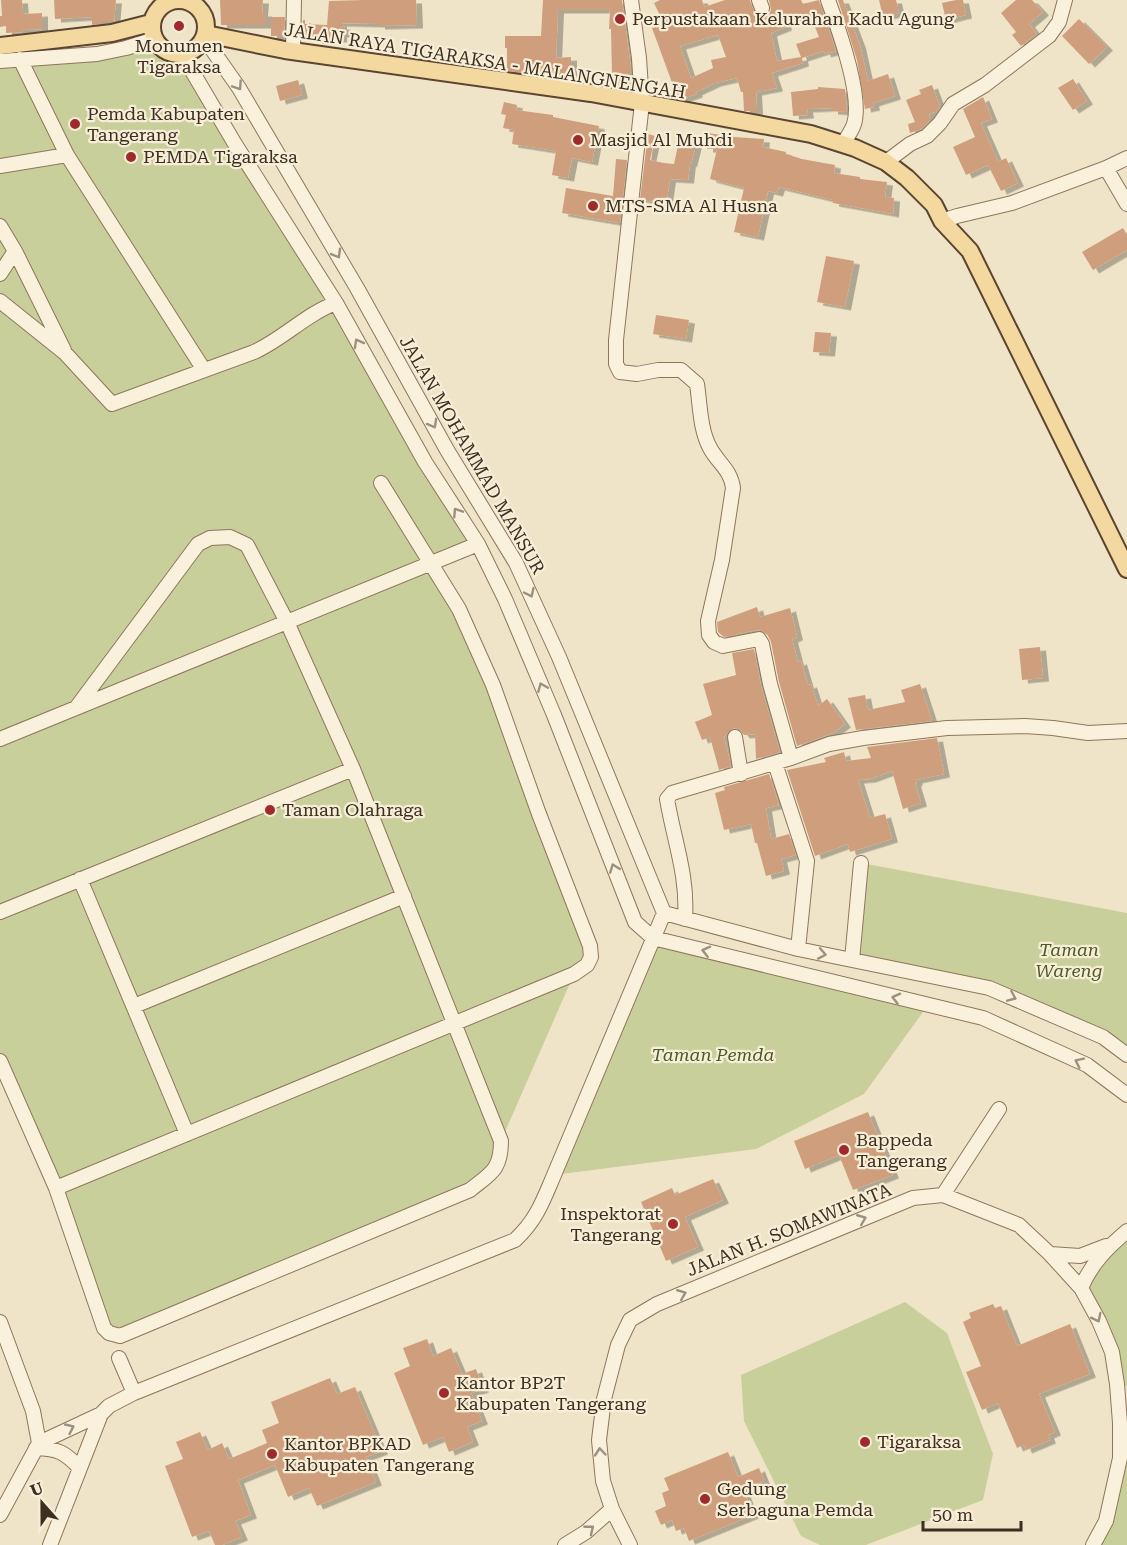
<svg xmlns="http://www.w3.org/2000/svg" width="1127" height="1545" viewBox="0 0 1127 1545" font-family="'Roboto Serif',serif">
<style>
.green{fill:#c9cf9b}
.building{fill:#cf9f7d;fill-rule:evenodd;filter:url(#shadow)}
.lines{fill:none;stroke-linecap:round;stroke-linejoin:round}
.minor-casing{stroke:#8d765c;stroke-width:16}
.major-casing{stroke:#5b4430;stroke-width:20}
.minor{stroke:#faf1dc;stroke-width:14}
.major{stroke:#f3d9a0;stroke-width:16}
.oneway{stroke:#9c907e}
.poi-dot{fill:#9e2a2b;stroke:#f7eed8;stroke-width:2}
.labels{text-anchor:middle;stroke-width:4.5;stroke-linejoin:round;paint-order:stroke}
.poi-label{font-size:18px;fill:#3d2e20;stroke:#f7eed8;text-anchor:start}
.street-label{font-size:18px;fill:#3d2e20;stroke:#f7eed8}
.park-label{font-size:18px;font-style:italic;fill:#4d5a26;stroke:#f7eed8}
</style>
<defs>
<filter id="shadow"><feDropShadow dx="6" dy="3.5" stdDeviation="0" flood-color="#0004"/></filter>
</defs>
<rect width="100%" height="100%" fill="#f0e4c8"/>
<path class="green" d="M155,39C163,49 169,53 182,54L478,544L431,562L455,603L590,953L574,974L501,1141V1159L470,1190L126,1334L104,1328L0,1062V61Z
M867,864L1127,913V1055L989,988L856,960Z
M653,938L928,1005L864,1094L756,1149L554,1175Z
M1127,1231V1386L1117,1384L1081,1288Z
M905,1302L947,1333L993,1454L983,1500L866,1545H820L801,1536L744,1421L741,1375Z
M1127,1412V1545H1093L1106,1521L1120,1423Z"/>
<path class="building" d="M1,0H22L23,14L42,13V29L22,30L23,32L6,33V26L0,27V16H2Z
M54,0H116L114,22H102V24L92,25V17L55,19Z
M220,0H263L262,13H266V25H221Z
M364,0H416L417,25L379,26V24L341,23V26L345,27V34H341V39H326V41L316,40V35H302L303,20H305V24L327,25L329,1Z
M543,0H622L631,69V74H628L627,89L616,87L617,75H612L611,29H609L610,10H558L556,58L571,57V74H534L507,71V48H505V36H541Z
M660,0H702L704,7L725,0H750L754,12L761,17L769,14L771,10L769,0H801L803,4L819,0L836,51L825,54L824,51L802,58L803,63L772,73L777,88L756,92L757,111H744L743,92H741L737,78L715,83L696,92L697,94L682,99H678L652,28L664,24L654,3ZM810,14L819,37L796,44L801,57L777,61L771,33L786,27L785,23ZM718,35L726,57L711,60L713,68L691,78L680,46Z
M838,0H843L860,45L868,81L888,74L895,96L873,103L874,107L865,109L857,60Z
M879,0H896L899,13L883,17Z
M956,0H963L966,15L946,20L942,3Z
M1016,0H1032L1043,12L1029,24L1037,34L1021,46L1012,35L1016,32L1001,13Z
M271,17H285L284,36H271Z
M1079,19L1107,47L1089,64L1062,36Z
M1073,79L1087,101L1073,110L1058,88Z
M298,80L302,95L280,101L276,86Z
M932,85L940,107L937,111L929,114L930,120L922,129L910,133L908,124L915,122L906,100L921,94L919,90Z
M818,87L845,89L847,112L832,111V108L807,109L808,115L793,116L791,92L818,89Z
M983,97L992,119L981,123L998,162L1006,158L1018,183L1001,191L988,165L966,175L953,147L975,137L963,109Z
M504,102L517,105L516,110L553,115V117L599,126L592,162L572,158L568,178L552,175L556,151L512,144L514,130L503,128L506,115L501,114Z
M708,133L734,137L764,139L763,147L786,152V154L802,159L835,165L834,173L860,177V179L887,182L885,197L894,198L893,214L833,203V200L779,187L777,193L768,191L758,237L734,232L744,188L710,179L717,149H707Z
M648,134L655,136L650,160L664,163L674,164L680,136L697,140L691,164L690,163L688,180L670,179L666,205L640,199Z
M616,159L627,160L620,223L562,213L566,188L613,196Z
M1123,228L1127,235V250L1093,270L1082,252Z
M826,256L854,261L845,307L817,302Z
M656,315L689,320L686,339L653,334Z
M815,332L831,333L829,353L813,352Z
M757,607L760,617L790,608L797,637L792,639L798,662L801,661L808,685L811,684L818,706L827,699L845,724L833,733L797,746L779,682L771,642L767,634L762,631L757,630L724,637L718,632L717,622Z
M1040,647L1043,678L1022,680L1019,649Z
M754,649L761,686L780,752L756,759L755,734L744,735L739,729L733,728L724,737L731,766L719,770L710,737L702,740L695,722L712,715L703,684L736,675L732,653Z
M920,684L932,721L856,730L848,698L865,695L868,710L905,702L901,690Z
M937,738L944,774L916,780L917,782L915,783L921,803L903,809L892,771L870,779L858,780L870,818L885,814L892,839L850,852L848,844L815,856L787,770L826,762L824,758L844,752L846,761L871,758L867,747Z
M769,774L779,805L766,808L771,839L789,834L796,855L781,859L784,871L766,876L757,843H755L751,824L724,830L715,793L725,790L724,787Z
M868,1112L893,1175L853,1190L839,1155L805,1169L794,1141Z
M713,1179L723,1200L685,1217L698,1247L666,1261L641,1202L672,1188L675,1195Z
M993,1304L995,1308L1001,1306L1017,1346L1070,1324L1090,1374L1039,1394L1055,1432L1048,1435L1050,1440L1026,1450L1024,1445L1017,1448L998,1403L982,1410L966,1372L981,1366L963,1322L971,1318L969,1313Z
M427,1339L433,1356L451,1348L462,1374L476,1369L483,1389L471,1393L482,1421L467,1427L473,1442L449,1452L443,1437L423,1445L394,1373L410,1366L403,1348Z
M330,1378L337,1394L355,1387L382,1451L366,1457L376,1482L317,1506L309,1488L288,1497L275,1465L238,1480L251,1515L235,1521L242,1537L222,1545H215L209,1531L192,1537L165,1466L183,1459L176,1442L200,1432L208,1450L222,1443L229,1459L267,1443L262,1430L279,1423L271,1402Z
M728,1452L738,1477L759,1468L764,1481L743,1489L753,1515L689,1541L684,1528L676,1531L672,1520L661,1525L655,1511L666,1506L662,1493L669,1490L664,1478Z"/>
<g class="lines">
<defs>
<path id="minor" d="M631,0L639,58L642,103L616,340V364L620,372L637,374L658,370H681L697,384C700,404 700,430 710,448C718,463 731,470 733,488L722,560L708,621L709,635L714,642L723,646L759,639L762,644L770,684L791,758
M759,0L762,8
M828,0C838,27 863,96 854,124C852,131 846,138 843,144
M204,38L239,88L357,288L447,450L516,563L559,657L664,913
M293,51L294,0
M182,54L235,144L336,303L425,462L478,544L505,599L554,715L635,922L653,938L983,1018L1087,1065L1127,1095
M20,59L67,155L204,370
M0,61L97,54L126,48L155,39
M886,162L910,144L927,136L940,123L953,104L985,85L1049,36L1059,22L1065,0
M0,166L67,155
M1106,168L1127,204
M942,221L957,216L1012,203L1106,168L1127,158
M0,226L15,251L64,350
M0,274L15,251
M0,301L65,353L112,404L254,352C283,339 306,314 336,303
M735,737L741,774
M0,739L478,544
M775,763L807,861L798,949
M80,879L187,1134
M0,912L353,769
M664,913L798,949L989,988L1103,1037L1127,1055
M685,919C688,875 674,841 667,799L672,793L791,758L829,744L863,738L947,728L1025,726L1053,728L1088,733L1127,731
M852,960L861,863
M134,1006L404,896
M0,1061L56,1188L104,1328L109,1333L120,1336L470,1190C491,1173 501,1170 501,1141L353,769L287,622L247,545L230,537L210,538L198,544L76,708
M56,1188L574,974L587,965L591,957L590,946L539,814L493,685L459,609L381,483
M943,1195L999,1109
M1050,1254L1080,1256L1106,1246
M1081,1288C1091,1264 1107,1248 1127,1231
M0,1322L33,1411L39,1443
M119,1358L134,1393
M36,1448C59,1449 64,1452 80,1468
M0,1515L39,1443L101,1414L109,1406L134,1393L515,1240C536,1221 543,1201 554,1175L664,913
M50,1545L101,1414
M565,1545L586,1532L612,1509
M630,1545L612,1509L603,1481L599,1440L604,1399L618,1345L630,1320L657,1304L913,1198L943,1195L1019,1225L1050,1254L1081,1288L1099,1321L1112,1352L1117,1384L1120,1423V1458L1106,1521L1093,1545"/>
<path id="major" d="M152 27a27 27 0 1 1 54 0a27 27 0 1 1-54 0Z
M206,34L285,50L591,93L811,134L855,148L886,162L907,178L934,205L942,221L970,251L1127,569
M0,46L112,33L151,23"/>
</defs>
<use href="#minor" class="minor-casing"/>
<use href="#major" class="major-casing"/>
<use href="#minor" class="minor"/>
<use href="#major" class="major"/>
</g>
<defs><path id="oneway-chevron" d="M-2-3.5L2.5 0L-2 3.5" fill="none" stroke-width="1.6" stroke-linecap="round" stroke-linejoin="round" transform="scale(1.5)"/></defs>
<g class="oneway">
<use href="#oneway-chevron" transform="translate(238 86) rotate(56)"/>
<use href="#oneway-chevron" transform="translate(337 254) rotate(60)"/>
<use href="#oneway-chevron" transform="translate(358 343) rotate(-119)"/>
<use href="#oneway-chevron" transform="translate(433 424) rotate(61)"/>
<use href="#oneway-chevron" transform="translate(457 512) rotate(-123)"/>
<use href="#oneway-chevron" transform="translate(530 593) rotate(65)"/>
<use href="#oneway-chevron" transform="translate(542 687) rotate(-113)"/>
<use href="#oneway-chevron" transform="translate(614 868) rotate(-111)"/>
<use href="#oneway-chevron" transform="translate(706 951) rotate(-166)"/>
<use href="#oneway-chevron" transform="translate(822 954) rotate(11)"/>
<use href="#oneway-chevron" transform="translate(1012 997) rotate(23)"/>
<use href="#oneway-chevron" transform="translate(896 998) rotate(-166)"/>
<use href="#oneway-chevron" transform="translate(1079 1062) rotate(-154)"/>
<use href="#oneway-chevron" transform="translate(862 1219) rotate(-22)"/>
<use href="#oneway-chevron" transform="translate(682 1294) rotate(-22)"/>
<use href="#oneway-chevron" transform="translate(1097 1318) rotate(63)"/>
<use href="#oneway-chevron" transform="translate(70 1428) rotate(-25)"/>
<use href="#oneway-chevron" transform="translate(600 1452) rotate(-95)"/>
<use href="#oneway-chevron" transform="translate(590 1529) rotate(-39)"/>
</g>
<g class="poi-dot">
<circle cx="620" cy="19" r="6"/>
<circle cx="179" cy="26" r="6"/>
<circle cx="75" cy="124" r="6"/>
<circle cx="578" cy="140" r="6"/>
<circle cx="131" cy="157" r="6"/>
<circle cx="593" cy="206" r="6"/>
<circle cx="270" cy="810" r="6"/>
<circle cx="844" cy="1150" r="6"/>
<circle cx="673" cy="1224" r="6"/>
<circle cx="444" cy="1393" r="6"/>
<circle cx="865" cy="1442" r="6"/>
<circle cx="272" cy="1454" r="6"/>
<circle cx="705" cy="1499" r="6"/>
</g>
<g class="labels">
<g class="poi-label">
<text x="632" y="25">Perpustakaan Kelurahan Kadu Agung</text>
<text x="179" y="52" text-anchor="middle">Monumen<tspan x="179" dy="21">Tigaraksa</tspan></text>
<text x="87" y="120">Pemda Kabupaten<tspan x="87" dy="21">Tangerang</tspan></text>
<text x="590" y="146">Masjid Al Muhdi</text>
<text x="143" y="163">PEMDA Tigaraksa</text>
<text x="605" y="212">MTS-SMA Al Husna</text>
<text x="282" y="816">Taman Olahraga</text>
<text x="856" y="1146">Bappeda<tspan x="856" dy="21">Tangerang</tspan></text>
<text x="661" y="1220" text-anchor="end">Inspektorat<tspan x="661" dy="21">Tangerang</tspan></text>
<text x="456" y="1389">Kantor BP2T<tspan x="456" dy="21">Kabupaten Tangerang</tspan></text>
<text x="877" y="1448">Tigaraksa</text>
<text x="284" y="1450">Kantor BPKAD<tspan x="284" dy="21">Kabupaten Tangerang</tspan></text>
<text x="717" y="1495">Gedung<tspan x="717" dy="21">Serbaguna Pemda</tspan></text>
</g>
<g class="street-label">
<text transform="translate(485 61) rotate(9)" y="6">JALAN RAYA TIGARAKSA - MALANGNENGAH</text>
<text transform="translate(472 455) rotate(60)" y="6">JALAN MOHAMMAD MANSUR</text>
<text transform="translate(789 1230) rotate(-22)" y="6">JALAN H. SOMAWINATA</text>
</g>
<g class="park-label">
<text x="1069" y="956">Taman<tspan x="1069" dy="21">Wareng</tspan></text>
<text x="713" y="1061">Taman Pemda</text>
</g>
</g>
<g transform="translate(42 1503) rotate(339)" stroke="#f7eed8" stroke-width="4.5" paint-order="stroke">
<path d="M0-4.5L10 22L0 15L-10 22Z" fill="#3d2e20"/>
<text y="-9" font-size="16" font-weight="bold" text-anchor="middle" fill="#3d2e20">U</text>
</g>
<path d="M923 1521v9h98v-9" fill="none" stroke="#3d2e20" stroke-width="3"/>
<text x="932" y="1521" font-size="18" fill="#3d2e20" stroke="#f7eed8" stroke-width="4.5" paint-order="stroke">50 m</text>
</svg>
